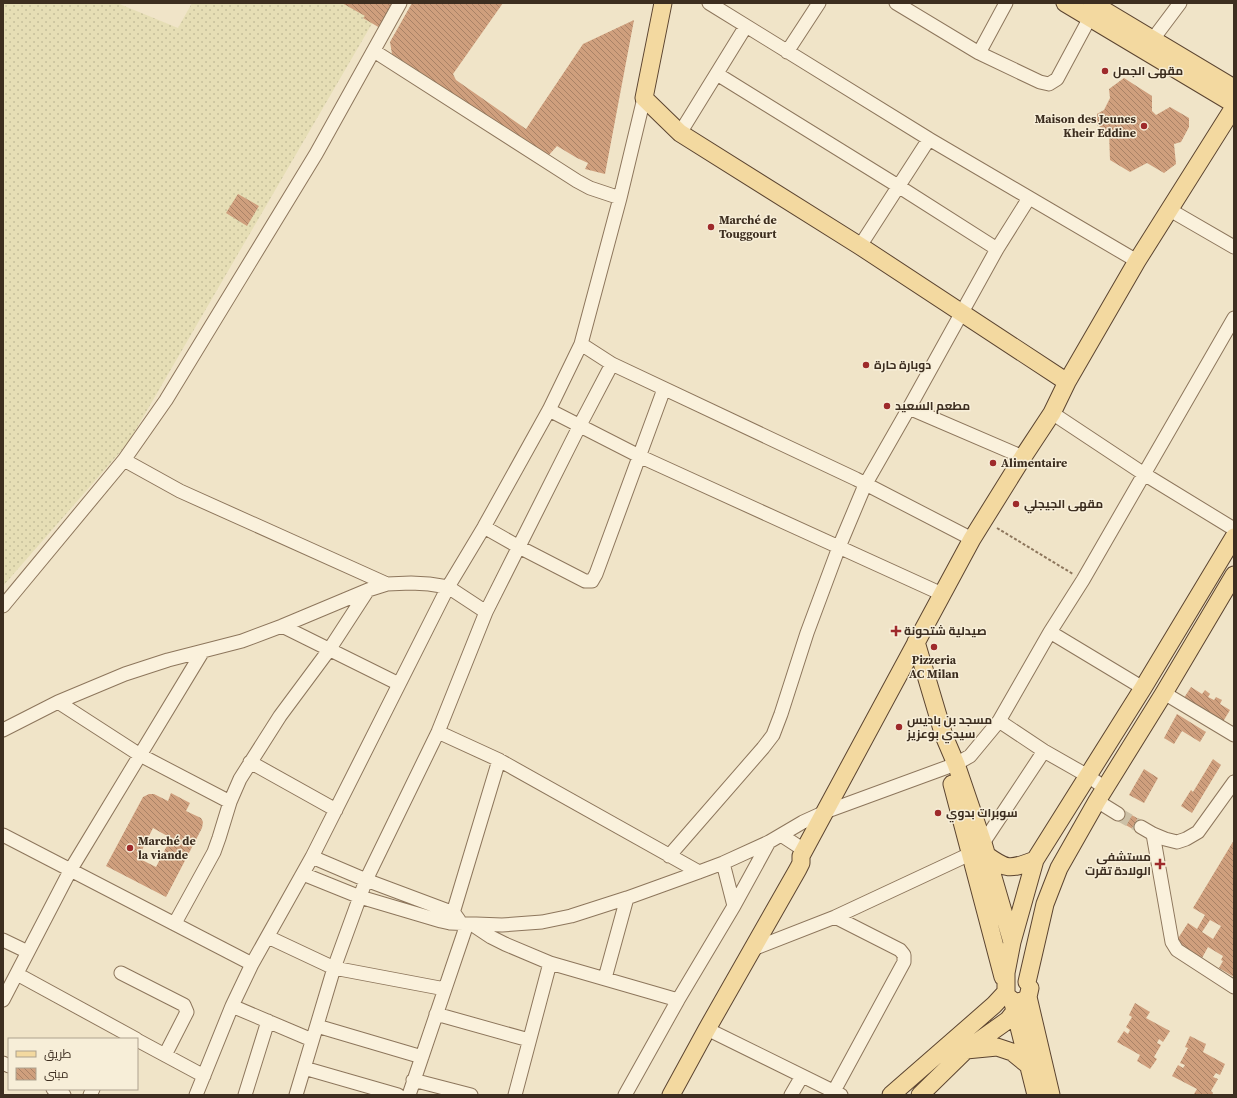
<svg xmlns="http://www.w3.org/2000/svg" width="1237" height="1098" viewBox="0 0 1237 1098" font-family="'Source Serif 4',Cairo,serif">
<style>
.farmland{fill:url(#farmland-dots)}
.building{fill:url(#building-back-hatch);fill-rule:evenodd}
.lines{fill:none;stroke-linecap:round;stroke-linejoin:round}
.minor-tunnel{stroke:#ccc0a6;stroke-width:13;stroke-dasharray:13 6;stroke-linecap:butt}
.minor-casing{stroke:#8d765c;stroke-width:15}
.major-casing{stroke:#5b4430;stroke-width:19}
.path{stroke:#8d765c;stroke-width:2;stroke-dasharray:3 2;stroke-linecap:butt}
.minor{stroke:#faf1dc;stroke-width:13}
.major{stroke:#f3d9a0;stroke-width:17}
.poi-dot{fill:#9e2a2b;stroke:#f7eed8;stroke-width:1.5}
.labels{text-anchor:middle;stroke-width:3;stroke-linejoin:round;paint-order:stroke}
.poi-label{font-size:12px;font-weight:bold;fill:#3d2e20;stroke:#f7eed8;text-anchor:start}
</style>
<defs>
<pattern id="farmland-dots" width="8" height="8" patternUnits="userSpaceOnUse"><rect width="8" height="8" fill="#e6deb5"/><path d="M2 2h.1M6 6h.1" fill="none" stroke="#c6bf9b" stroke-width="1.8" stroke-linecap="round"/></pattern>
<pattern id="building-back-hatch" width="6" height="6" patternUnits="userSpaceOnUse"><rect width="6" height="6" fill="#cf9f7d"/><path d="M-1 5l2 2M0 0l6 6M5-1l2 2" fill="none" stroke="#a98266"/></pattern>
</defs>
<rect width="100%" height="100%" fill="#f0e4c8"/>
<path class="farmland" d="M3,3H117L178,28L192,3H384L128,443L3,586Z"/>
<path class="building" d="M342,3H394L380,28L363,18L365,16Z
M412,3H503L453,74L456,80L526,129L583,44L634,20L605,174L585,169L588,163L577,158L557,146L548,156L392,54L390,42Z
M1124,78L1152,96V111L1156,115L1170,107L1189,118V127L1181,142L1174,144L1176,164L1164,173L1147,163L1130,172L1110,160L1109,132L1097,125V114L1104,110L1110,98L1109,89Z
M238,194L259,206L247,226L226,213Z
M1191,687L1202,694L1205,690L1210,694L1208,697L1214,700L1216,697L1222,700L1220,704L1230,710L1221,725L1182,701Z
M1177,714L1206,732L1200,742L1182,731L1174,744L1164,738Z
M1213,759L1221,765L1192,813L1181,806L1191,790L1193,792Z
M1144,769L1158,778L1144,803L1129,795Z
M171,793L190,803L186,811L201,818L203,822L202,828L166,897L106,866L143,797L149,794H154L168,801ZM153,828L171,838L156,867L138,858Z
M1121,809L1144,822L1138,832L1115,819Z
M1234,840V977L1219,968L1223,961L1221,960L1223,956L1208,947L1202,958L1175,943L1188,923L1197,929L1205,915L1193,908ZM1210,920L1221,926L1213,939L1202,932Z
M1135,1003L1150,1012L1146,1018L1170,1031L1163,1042L1159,1039L1157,1043L1161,1045L1154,1057L1157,1059L1150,1069L1137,1061L1140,1055L1117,1042L1124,1031L1128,1034L1130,1030L1126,1027L1132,1017L1129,1015Z
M1190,1036L1206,1044L1203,1052L1225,1064L1220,1075L1216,1073L1213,1077L1218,1079L1211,1091L1213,1093L1212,1095H1195L1194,1094L1197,1089L1172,1076L1178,1065L1183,1068L1185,1065L1180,1063L1188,1048L1185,1047Z"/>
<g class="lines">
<path class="minor-tunnel" d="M1118,814L1141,827"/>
<defs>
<path id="minor" d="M709,3L929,139L1137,261
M896,3L979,53L1006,3
M1153,39L1180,3
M374,51L577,181L590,188L620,198
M787,52L819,3
M979,53L1040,82L1049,84L1057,79L1094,10
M717,74L898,186L997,249
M680,133L746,26
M1170,210L1234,247
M860,246L929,139
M581,344L612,364L856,479L972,539
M909,408L1023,457
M549,410L639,456L942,594
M1052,413L1144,474L1234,529
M124,460L180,491L387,584
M484,527L519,547L585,581H592L596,574L664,389
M3,606L124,460L166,400L316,154L400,3
M486,612L580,425L612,364
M282,626L399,684
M1050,632L1143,688
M1164,693L1234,735
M58,702L140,755L230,802
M999,721L1044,751L1088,776L1105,788
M3,730L58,702L125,674L168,660L242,641L282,626L368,590L387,584L411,583L429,584L448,587L486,612L438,732L366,880L334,968L296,1095
M438,732L499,760L699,872
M250,762L336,810
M1097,801L1118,814
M1141,827L1153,834L1165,839L1177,842L1186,839L1198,832L1234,782
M1153,834L1172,942L1177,950L1234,987
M3,835L252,964
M781,835L804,850
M669,856L763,748L773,735L781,714L807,633L839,547L865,485L909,408L997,249L1029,198
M312,857L366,880L454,913L459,920
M723,863L734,906
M303,874L360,897L441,921L450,923L502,925L542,922L571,916L627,898L699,872L723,863L769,842
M175,923L214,852L219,838L230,802L240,779L280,716L329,650L368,590
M450,923L499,760
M473,925L491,937L505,944L550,963L678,1000
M268,937L334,968L445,989
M3,940L28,952
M753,949L835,917L970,854L983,843L1044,751
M121,973L184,1005L187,1012L165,1055
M17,974L136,1039
M605,978L627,898
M3,1000L71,869L203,651
M232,1006L312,1040
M436,1014L529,1040
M317,1026L422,1057
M707,1029L841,1095
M137,1040L204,1076
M3,1063L9,1066
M304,1068L398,1095
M413,1080L471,1095
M53,1089L64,1095
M834,1091L904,962V955L900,950L835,917
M90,1095L93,1089
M196,1095L232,1006L252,964L312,857L448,587L484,527L549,410L581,344L620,198L644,98
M245,1095L268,1021
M409,1095L467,924
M515,1095L550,963
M625,1095L678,1000L734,906L769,842L803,822L825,812L956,764L970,756L999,721L1050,632L1083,580L1234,318
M791,1095L802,1076"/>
<path id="major" d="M663,3L644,98L680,133L860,246L1067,382
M1065,3L1234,104
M1092,3L1234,88
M916,642L944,736L956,764L983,843L1012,942
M952,784L1003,977
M985,854C1007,870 1009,870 1035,860
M1027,982L1045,904L1059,868L1097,801L1164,693L1234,575
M1030,988L1028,997L1051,1095
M1023,1001L1016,1002L1013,1001L1007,996L1006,992V973L1012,942L1035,860L1143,688L1234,537
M1013,1003L1036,1095
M966,1050L997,1047L1012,1052L1028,1065
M671,1095L707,1029L798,869L801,863V856L972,539L1023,457L1052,413L1067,382L1137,261L1234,107
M891,1095L994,1005L1006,992
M920,1095L966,1050L1008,1020L1023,1001L1028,997"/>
</defs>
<use href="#minor" class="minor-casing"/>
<use href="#major" class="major-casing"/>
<path class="path" d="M997,528L1073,574"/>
<use href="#minor" class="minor"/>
<use href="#major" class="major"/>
</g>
<g class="poi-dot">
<circle cx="1105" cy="71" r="4"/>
<circle cx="1144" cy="126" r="4"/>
<circle cx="711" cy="227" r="4"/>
<circle cx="866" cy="365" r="4"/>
<circle cx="887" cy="406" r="4"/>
<circle cx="993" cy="463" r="4"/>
<circle cx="1016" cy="504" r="4"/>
<path d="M894 625h4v4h4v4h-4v4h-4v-4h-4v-4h4z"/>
<circle cx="934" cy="647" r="4"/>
<circle cx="899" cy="727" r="4"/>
<circle cx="938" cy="813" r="4"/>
<circle cx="130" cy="848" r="4"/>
<path d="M1158 858h4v4h4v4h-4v4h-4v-4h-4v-4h4z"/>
</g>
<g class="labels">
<g class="poi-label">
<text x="1113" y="75">مقهى الجمل</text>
<text x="1136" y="123" text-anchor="end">Maison des Jeunes<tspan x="1136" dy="14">Kheir Eddine</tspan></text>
<text x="719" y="224">Marché de<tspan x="719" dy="14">Touggourt</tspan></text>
<text x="874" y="369">دوبارة حارة</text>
<text x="895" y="410">مطعم السعيد</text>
<text x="1001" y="467">Alimentaire</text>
<text x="1024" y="508">مقهى الجيجلي</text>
<text x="904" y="635">صيدلية شتحونة</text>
<text x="934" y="664" text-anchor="middle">Pizzeria<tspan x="934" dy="14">AC Milan</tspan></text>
<text x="907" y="724">مسجد بن باديس<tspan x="907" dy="14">سيدي بوعزيز</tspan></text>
<text x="946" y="817">سوبرات بدوي</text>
<text x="138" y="845">Marché de<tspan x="138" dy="14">la viande</tspan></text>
<text x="1151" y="861" text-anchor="end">مستشفى<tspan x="1151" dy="14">الولادة تقرت</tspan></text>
</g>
</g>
<rect width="1237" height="1098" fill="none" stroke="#3d2e20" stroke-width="8"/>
<rect x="8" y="1038" width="130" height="52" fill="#f7eed8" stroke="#ada18e"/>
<rect x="16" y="1051" width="20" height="6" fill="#f3d9a0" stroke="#ada18e"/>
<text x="44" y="1058" font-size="12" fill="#3d2e20">طريق</text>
<rect x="16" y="1068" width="20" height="12" fill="url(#building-back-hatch)" stroke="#ada18e"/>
<text x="44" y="1078" font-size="12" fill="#3d2e20">مبنى</text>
</svg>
